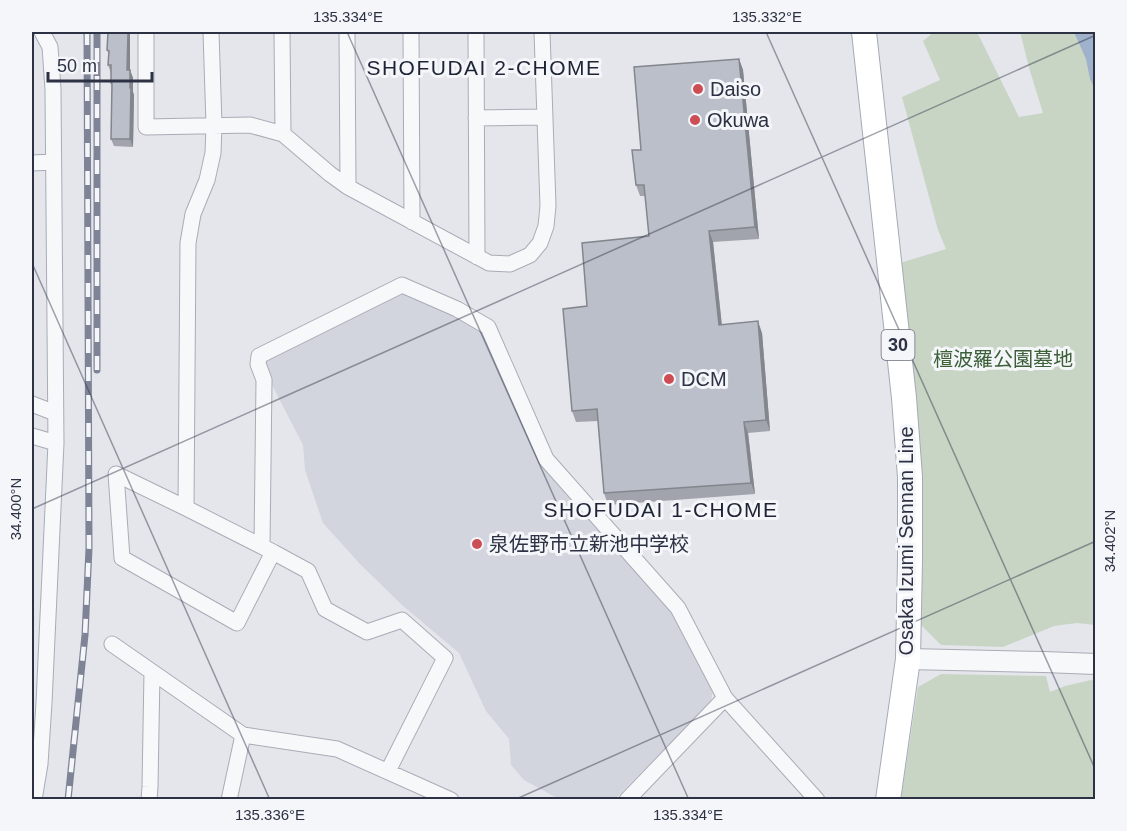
<svg xmlns="http://www.w3.org/2000/svg" width="1127" height="831" viewBox="0 0 1127 831" font-family="Helvetica,'Noto Sans JP',sans-serif">
<style>
.built{fill:#d2d5de}
.green{fill:#c8d5c5}
.water{fill:#a0b1cb}
.lines{fill:none;stroke-linecap:round;stroke-linejoin:round}
.minor-casing{stroke:#a9acb6;stroke-width:17}
.tertiary-casing{stroke:#a9acb6;stroke-width:22}
.primary-casing{stroke:#a4aab7;stroke-width:26}
.minor{stroke:#f7f8fa;stroke-width:15}
.tertiary{stroke:#f7f8fa;stroke-width:20}
.primary{stroke:#fff;stroke-width:24}
.rail-casing{stroke:#7e8495;stroke-width:7}
.rail{stroke:#f4f6f9;stroke-width:4.5;stroke-dasharray:14;stroke-linecap:butt}
.wall{fill:#a1a4ad}
.shaded-wall{fill:#83868d}
.building{fill:#bbbfc9;stroke:#83868d;stroke-width:1.5}
.ticks{fill:none;stroke:#2c3244;stroke-width:1.5;stroke-opacity:0.45}
.poi-dot{fill:#cd4d54;stroke:#f4f6f9;stroke-width:2}
.labels{text-anchor:middle;stroke-width:6;stroke-linejoin:round;paint-order:stroke}
.shield{fill:#f4f6f9;stroke:#686d7a;stroke-width:1.5}
.shield-label{font-size:18px;font-weight:bold;fill:#2c3244}
.poi-label{font-size:20px;fill:#2c3244;stroke:#f4f6f9;text-anchor:start}
.park-label{font-size:20px;fill:#3d6039;stroke:#f4f6f9}
.street-label{font-size:20px;fill:#2c3244;stroke:#f4f6f9}
.neighbourhood-label{font-size:21px;letter-spacing:1.5px;fill:#1e2335;stroke:#f4f6f9}
.neatline{fill:none;stroke:#2c3244;stroke-width:2}
.ticks-label{font-size:15px;text-anchor:middle;fill:#2c3244}
</style>
<rect width="100%" height="100%" fill="#e4e6ec"/>
<path class="built" d="M401,291L484,330L542,463L677,615L713,689L711,702L615,799H563L557,798L524,780L511,765L509,739L486,711L459,653L402,605L360,564L323,523L305,470L303,445L271,383L263,361Z"/>
<path class="green" d="M934,32H975L978,34L1019,117L1043,113L1030,71L1020,32H1095V625L1077,623L1054,626L1003,647L941,645L920,624L923,542L919,430L900,263L946,249L938,230L902,97L940,80L923,41Z
M941,674L1046,676L1050,692L1065,686L1091,680L1095,681V799H901L918,687Z"/>
<path class="water" d="M1074,32H1095V89L1090,79L1086,59Z"/>
<g class="lines">
<defs>
<path id="minor" d="M146,32V127L250,125L283,134L330,174L348,187L489,263L510,264L530,255L540,243L546,226L548,206L542,32
M282,32L283,134
M347,32L348,187
M411,32L412,222
M476,32L477,257
M476,118L544,117
M32,163L53,162
M32,404L55,413
M32,436L56,443
M186,508L188,243L193,214L207,180L213,153L214,125L211,32
M262,546L264,380L258,364L259,356L402,285L457,309L488,327L546,459L678,608L725,698L817,800
M273,552L237,623L122,558L116,474L186,508L273,552L308,571L325,609L367,632L402,620L445,658L388,771
M112,644L243,735L337,749L451,800
M34,800L40,764L44,703L56,443L53,89L50,47L42,32
M149,800L150,787L152,672
M229,800L243,735
M627,800L725,698"/>
<path id="tertiary" d="M908,659L1044,662L1096,664"/>
<path id="primary" d="M864,32L904,398L910,477V560L908,659L888,800"/>
</defs>
<use href="#minor" class="minor-casing"/>
<use href="#tertiary" class="tertiary-casing"/>
<use href="#primary" class="primary-casing"/>
<use href="#minor" class="minor"/>
<use href="#tertiary" class="tertiary"/>
<use href="#primary" class="primary"/>
<defs>
<path id="rail" d="M97,370V32
M68,800L85,635L89,548L87,32"/>
</defs>
<use href="#rail" class="rail-casing"/>
<use href="#rail" class="rail"/>
</g>
<path class="wall" d="M108,32L130,70L133,78V92L134,95L133,147L114,146L111,139L112,87L111,83V73L108,65L109,55L107,50Z
M739,59L743,70L759,239L713,242L722,325L762,333L770,431L748,433L755,494L608,505L604,493L598,421L576,422L572,411L587,306L649,236L645,196H640L636,185L641,150Z"/>
<path class="shaded-wall" d="M128,32H130V78L127,70Z
M739,59L743,70L759,239L755,227Z
M130,70L133,78V92L134,95L133,147L130,139Z
M709,231L713,242L723,337L719,325Z
M758,321L762,333L770,431L766,420Z
M744,422L748,433L755,494L751,483Z"/>
<path class="building" d="M108,32H128L127,70H130V88H131L130,139H111L112,83H111V65H108L109,51L107,50Z
M739,59L755,227L709,231L719,325L758,321L766,420L744,422L751,483L604,493L597,409L572,411L563,309L587,306L582,243L649,236L644,185H636L632,150H641L634,67Z"/>
<path class="ticks" d="M347,32L689,800M766,32L1096,771M32,263L270,800M32,509L1096,35M514,800L1096,541"/>
<g class="poi-dot">
<circle cx="698" cy="89" r="6"/>
<circle cx="695" cy="120" r="6"/>
<circle cx="669" cy="379" r="6"/>
<circle cx="477" cy="544" r="6"/>
</g>
<g class="labels">
<rect class="shield" x="881.5" y="330" width="33" height="30" rx="4.5"/>
<g class="shield-label">
<text x="898" y="351">30</text>
</g>
<g class="poi-label">
<text x="710" y="96">Daiso</text>
<text x="707" y="127">Okuwa</text>
<text x="681" y="386">DCM</text>
<text x="489" y="551">泉佐野市立新池中学校</text>
</g>
<g class="park-label">
<text x="1003" y="366">檀波羅公園墓地</text>
</g>
<g class="street-label">
<text transform="translate(906 541) rotate(-90)" y="7">Osaka Izumi Sennan Line</text>
</g>
<g class="neighbourhood-label">
<text x="484" y="75">SHOFUDAI 2-CHOME</text>
<text x="661" y="517">SHOFUDAI 1-CHOME</text>
</g>
</g>
<rect width="1127" height="831" fill="none" stroke="#f4f6f9" stroke-width="66"/>
<path d="M48 72v9h104v-9" fill="none" stroke="#2c3244" stroke-width="3"/>
<text x="57" y="72" font-size="18" fill="#2c3244" stroke="#f4f6f9" stroke-width="4.5" paint-order="stroke">50 m</text>
<rect x="33" y="33" width="1061" height="765" class="neatline"/>
<g class="ticks-label">
<text x="348" y="22">135.334°E</text>
<text x="767" y="22">135.332°E</text>
<text transform="translate(16 509) rotate(-90)" y="5">34.400°N</text>
<text transform="translate(1110 541) rotate(-90)" y="5">34.402°N</text>
<text x="270" y="820">135.336°E</text>
<text x="688" y="820">135.334°E</text>
</g>
</svg>
